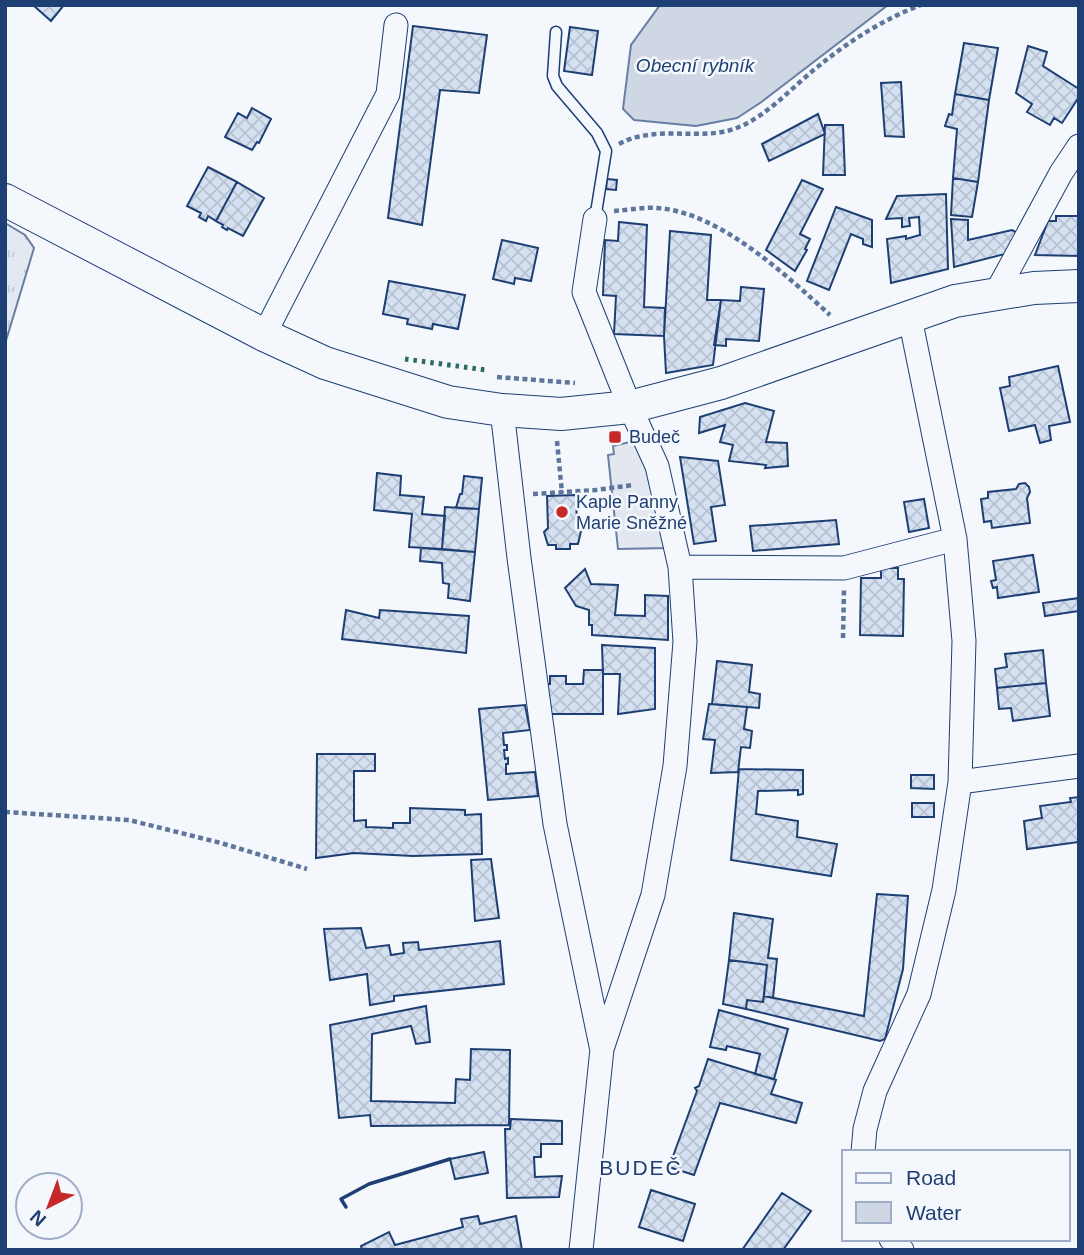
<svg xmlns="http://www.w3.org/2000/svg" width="1084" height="1255" viewBox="0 0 1084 1255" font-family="Helvetica,sans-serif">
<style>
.grass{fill:url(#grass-tufts);stroke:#687fa3;stroke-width:2}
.parking{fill:#e3e8f0;stroke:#687fa3;stroke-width:2}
.water{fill:#cfd7e4;stroke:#687fa3;stroke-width:2}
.building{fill:url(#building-cross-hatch);stroke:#1d3f73;stroke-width:2}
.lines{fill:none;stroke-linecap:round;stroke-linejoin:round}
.lane-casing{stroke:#1d3f73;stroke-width:13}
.street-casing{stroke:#1d3f73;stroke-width:25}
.secondary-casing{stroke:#1d3f73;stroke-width:34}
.path{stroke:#5e769c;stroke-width:4.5;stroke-dasharray:5 3.5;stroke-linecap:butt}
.lane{stroke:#f4f7fb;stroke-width:10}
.street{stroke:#f4f7fb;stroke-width:23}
.secondary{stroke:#f4f7fb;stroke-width:32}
.hedge{stroke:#2c6c60;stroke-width:5;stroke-dasharray:3.5 5;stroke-linecap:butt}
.wall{stroke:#1d3f73;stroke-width:3.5}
.poi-dot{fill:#c62828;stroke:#f4f7fb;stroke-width:2.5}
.labels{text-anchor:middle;stroke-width:5;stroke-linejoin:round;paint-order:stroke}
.poi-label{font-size:18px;fill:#1d3f73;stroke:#f4f7fb;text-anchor:start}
.water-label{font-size:19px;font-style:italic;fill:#1d3f73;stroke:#f4f7fb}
.quarter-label{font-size:21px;letter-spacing:2px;fill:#1d3f73;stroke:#f4f7fb}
</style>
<defs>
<pattern id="grass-tufts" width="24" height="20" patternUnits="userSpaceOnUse" patternTransform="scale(1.75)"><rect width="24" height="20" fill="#e3e9f0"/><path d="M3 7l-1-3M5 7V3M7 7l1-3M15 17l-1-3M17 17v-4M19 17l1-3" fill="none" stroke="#c2c9d1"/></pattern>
<pattern id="building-cross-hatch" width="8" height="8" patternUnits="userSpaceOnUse" patternTransform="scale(1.75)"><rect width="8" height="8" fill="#d5e0f0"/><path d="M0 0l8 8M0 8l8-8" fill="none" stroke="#b6c1d1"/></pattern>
</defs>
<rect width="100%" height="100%" fill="#f4f7fb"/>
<path class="grass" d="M5,223L25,235L34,248L5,344Z"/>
<path class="parking" d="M634,441L642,446L667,548L618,549L608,455L614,454L613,446Z"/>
<path class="water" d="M660,5H888L760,103L737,118L696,126L634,120L623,109L631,45Z"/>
<path class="building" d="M33,5H64L51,21Z
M413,26L487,35L479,93L440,90L422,225L388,218Z
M570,27L598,31L592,75L564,71Z
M964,43L998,48L989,100L955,94Z
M1028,46L1047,52L1043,66L1079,89V97L1062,123L1054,118L1050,125L1027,112L1032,104L1016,93Z
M901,82L904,137L885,136L881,83Z
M955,94L989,100L978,182L953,178L957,129L945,126L949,114L952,115Z
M252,108L271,119L259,143L257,142L252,150L225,137L238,113L247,118Z
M818,114L825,134L769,161L762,144Z
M825,125H843L845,175H823Z
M208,167L237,182L216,221L208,216L206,221L199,217L201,213L187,206Z
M953,178L978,182L972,217L951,215Z
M607,179L617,180L616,190L606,189Z
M802,180L823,189L800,234L810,239L805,249L807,250L795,271L766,250Z
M237,182L264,198L243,236L228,228L227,230L222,227L223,225L216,221Z
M946,194L948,269L891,283L887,239L906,236V239L920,235L919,217L909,218L910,226L902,227V218L886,219L897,196Z
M836,207L872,220V247L863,244V239L851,234L829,290L807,281Z
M1056,216H1079V256L1035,255L1048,221H1056Z
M951,219L968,220V240L1012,230L1018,233L1005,254L954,267Z
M619,222L647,225L644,307L665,308L664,336L614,334L616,296L603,295L605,240L618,241Z
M670,231L711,235L707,300H721L713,365L666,373L664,336Z
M502,240L538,248L531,281L515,278L514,284L493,279Z
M389,281L465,295L458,329L433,324L432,329L407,324L408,319L383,314Z
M741,287L764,289L759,341L726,339V346L714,345L721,300L740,301Z
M1058,366L1070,422L1049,426L1051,440L1040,443L1035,425L1009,431L1000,388L1010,386L1009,377Z
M745,403L774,411L766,442L787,443L788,466L765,468L766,465L729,461L733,445L720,442L725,425L699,433L700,417Z
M680,457L718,461L725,505L711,507L716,541L694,544Z
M377,473L401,476L400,495L424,497L422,514L445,516L442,549L409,547L412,514L374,510Z
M464,476L482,478L479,509L456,508L460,494H462Z
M1025,483L1029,487L1030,492L1027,498L1030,523L992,528L991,521L984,522L981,499L988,498V492L1016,489L1019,484Z
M576,495L577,527L581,531L578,544H570V549H556V545H548L544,532L548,528L547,496Z
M924,499L929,528L909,532L904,502Z
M445,507L479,509L475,552L442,549Z
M836,520L839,544L753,551L750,526Z
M421,548L475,552L470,601L448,598L449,584L443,583L442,563L420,561Z
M1033,555L1039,592L998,598L997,587L993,588L991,581L996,580L993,561Z
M881,568H898V579H904L903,636L860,635L861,578H881Z
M585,569L591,584L618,585L615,615L645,616V595L668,596V640L592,635V625H589V610L576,606L565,588Z
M1079,598V611L1045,616L1043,603Z
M346,610L379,618L380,610L469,616L466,653L342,639Z
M602,645L655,648V709L618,714L620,674H603Z
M1043,650L1046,683L997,688L995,669L1007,667L1005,654Z
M717,661L752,665L749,692L760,694L759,708L712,704Z
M584,670H603V714H544L540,684H550V676H566V684H583Z
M1046,683L1050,716L1013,721L1011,708L999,709L997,688Z
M709,704L747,707L744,729L752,731L750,748L741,747L738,772L711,773L715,740L703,739Z
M525,705L530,730L503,733L504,745H507V750H504L505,759L508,758V764H506V774L535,772L538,796L488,800L479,709Z
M317,754H375V771H354V821L366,820V827L393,828V823H410V808L465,810V815L481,814L482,854L413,856L354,853L316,858Z
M739,769L803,770V794L798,795V790L758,791L756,814L798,821L797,837L837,844L831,876L731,860Z
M911,775H934V789L911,788Z
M1079,797V842L1027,849L1024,821L1042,818L1040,806L1071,802L1070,798Z
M912,803H934V817H912Z
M491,859L499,918L475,921L471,860Z
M877,894L908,896L903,969L885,1039L880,1041L746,1009L747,1000L763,1002L764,996L864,1016Z
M734,913L773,919L768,958L777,959L773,998L764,996L767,965L729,960Z
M361,928L366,948L389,945L391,955L404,953L403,943L418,942L419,950L500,941L504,984L394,996V1001L370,1005L367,974L330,980L324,929Z
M729,960L767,965L763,1002L747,1000L746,1009L723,1004Z
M426,1006L430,1042L416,1044L411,1026L372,1034L371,1101L455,1103L456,1079L470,1080L471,1049L510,1050L509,1125L371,1126L370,1115L339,1118L330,1025Z
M719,1010L788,1029L774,1079L755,1074L760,1054L727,1046L726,1050L710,1047Z
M708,1059L776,1080L771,1094L802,1103L796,1123L720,1103L694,1175L669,1167L697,1091L695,1088L699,1086Z
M511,1119L562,1121V1144H541V1157H534L535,1177L562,1176L559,1197L507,1198L505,1129H510Z
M484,1152L488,1173L455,1179L450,1159Z
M651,1190L695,1204L683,1241L639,1227Z
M782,1193L811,1211L783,1250H742Z
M478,1216L480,1224L516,1216L522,1250H362L361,1246L389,1232L395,1245L463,1227L461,1219Z"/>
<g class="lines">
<defs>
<path id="lane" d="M556,32L553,76L557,86L597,133L606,151L595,219"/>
<path id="street" d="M996,293L1061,173L1079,146
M264,335L388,94L396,25
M502,410L519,558L555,824L601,1046
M680,567L844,568L955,539
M960,782L1079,766
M863,1152L865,1129L875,1091L919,994L944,890L960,782L964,641L955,539L910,318
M891,1239L902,1250
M581,1250L602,1049L653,895L675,766L685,642L680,567L657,466L630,407L584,292L595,219"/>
<path id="secondary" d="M5,200L264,335L325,363L448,402L502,410L561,414L630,407L721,383L955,301L1034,288L1079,286"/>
</defs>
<use href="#lane" class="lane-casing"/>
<use href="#street" class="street-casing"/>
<use href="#secondary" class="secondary-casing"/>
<path class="path" d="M619,144C659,123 701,143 739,127C770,114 794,85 820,65C849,41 886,18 921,5
M614,211C628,210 643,207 657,208C719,212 786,275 830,315
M497,377L575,383
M557,441L562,493
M533,494L596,490L633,485
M843,638L844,590
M5,812L129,820L221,843L307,869"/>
<use href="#lane" class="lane"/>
<use href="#street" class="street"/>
<use href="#secondary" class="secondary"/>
<path class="hedge" d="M405,359L486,370"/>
<path class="wall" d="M346,1207L341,1199L369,1184L450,1159"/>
</g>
<g class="poi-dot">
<rect x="608" y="430" width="14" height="14" rx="3.5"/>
<circle cx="562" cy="512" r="7"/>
</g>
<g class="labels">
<g class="poi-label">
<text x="629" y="443">Budeč</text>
<text x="576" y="508">Kaple Panny<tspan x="576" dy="21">Marie Sněžné</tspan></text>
</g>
<g class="water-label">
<text x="695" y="72">Obecní rybník</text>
</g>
<g class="quarter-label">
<text x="641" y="1175">BUDEČ</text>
</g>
</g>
<rect width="1084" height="1255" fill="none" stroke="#1d3f73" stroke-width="14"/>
<rect x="842" y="1150" width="228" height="91" fill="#f4f7fb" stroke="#9eadc5" stroke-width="2"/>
<rect x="856" y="1173" width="35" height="10" fill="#f4f7fb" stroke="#9eadc5" stroke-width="2"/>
<text x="906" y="1185" font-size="21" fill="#1d3f73">Road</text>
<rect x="856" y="1202" width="35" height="21" fill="#cfd7e4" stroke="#9eadc5" stroke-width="2"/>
<text x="906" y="1220" font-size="21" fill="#1d3f73">Water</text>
<g transform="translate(49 1206) rotate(222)"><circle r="33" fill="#f4f7fb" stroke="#9eadc5" stroke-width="2"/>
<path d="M0-5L12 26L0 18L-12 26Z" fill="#c62828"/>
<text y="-10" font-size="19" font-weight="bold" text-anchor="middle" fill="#1d3f73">N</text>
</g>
</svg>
